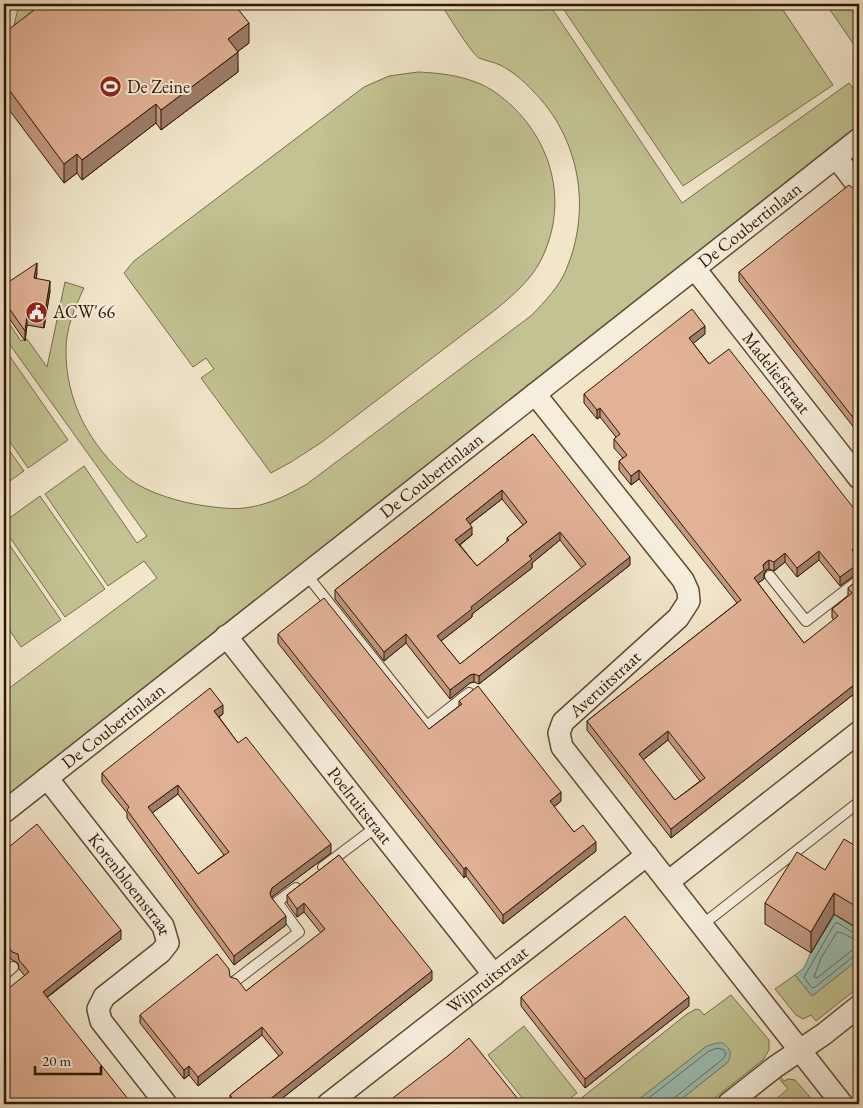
<svg xmlns="http://www.w3.org/2000/svg" width="863" height="1108" viewBox="0 0 863 1108" font-family="'EB Garamond',serif">
<style>
.green{fill:#c2c292;stroke:#796c49}
.water{fill:#9bbfb4;stroke:#707b6c}
.lines{fill:none;stroke-linecap:round;stroke-linejoin:round}
.shore{stroke:#666a5a;stroke-width:1}
.lane-casing{stroke:#604a32;stroke-width:12}
.street-casing{stroke:#604a32;stroke-width:24}
.lane{stroke:#f6eedd;stroke-width:10}
.street{stroke:#f6eedd;stroke-width:21}
.wall{fill:#c29982;stroke:#301600;fill-rule:evenodd}
.shaded-wall{fill:#9e7d6a;stroke:#301600}
.building{fill:#e2b297;stroke:#301600;fill-rule:evenodd}
.labels{text-anchor:middle;stroke-width:4;stroke-linejoin:round;paint-order:stroke}
.poi-label{font-size:18px;fill:#301600;stroke:#f6eedd;text-anchor:start}
.street-label{font-size:18px;fill:#301600;stroke:#f6eedd}
</style>
<rect width="100%" height="100%" fill="#f1e5ca"/>
<filter id="stains"><feTurbulence type="fractalNoise" baseFrequency=".004" numOctaves="4"/><feColorMatrix values="0 0 0 0 .2 0 0 0 0 .09 0 0 0 0 .02 0 0 0 .5 -.17"/></filter>
<radialGradient id="worn" r=".72"><stop offset=".6" stop-color="#630" stop-opacity="0"/><stop offset="1" stop-color="#630" stop-opacity=".3"/></radialGradient>
<path class="green" d="M19,4H53L12,34Z
M444,4H549L682,203L849,83L859,96V125L4,805V692L157,578L144,561L108,586L45,494L84,466L137,543L147,536L8,342L4,344V316L21,341L27,339L47,367L65,282L84,288C75,307 66,328 66,349C65,400 90,446 128,478C147,493 182,503 206,506C220,508 237,510 251,507C272,503 288,495 307,484L532,315C545,301 559,287 566,270C592,209 580,138 533,91C524,81 512,71 500,65C494,62 486,61 479,58C471,53 450,18 444,9Z
M560,4H779L833,85L683,186Z
M826,4H859V52Z
M418,72C439,73 458,75 478,83C491,88 502,97 512,106C554,146 568,206 541,260C531,280 512,296 495,310L322,442L291,462L271,473L201,378L214,369L206,358L193,367L124,273L134,261L364,87L389,76Z
M4,348L68,440L28,468L4,433Z
M4,443L24,471L4,485Z
M40,496L105,589L65,617L4,529V522Z
M4,537L61,620L21,647L4,622Z
M859,959V987L816,1021L811,1015L803,1019L796,1015L775,989L795,975L812,996Z
M731,995L769,1040V1050L763,1060L707,1104H675L728,1062L707,1046L633,1104H574L687,1014L696,1009L700,1010L704,1015Z
M524,1026L577,1093L563,1104H527L488,1055Z
M780,1076L784,1081L788,1079L795,1080L810,1097L800,1104H770L788,1089L778,1077Z"/>
<path class="water" d="M835,915L857,929L859,925V959L812,996L795,975L804,968L811,952Z
M717,1043H723C731,1049 732,1053 728,1062L675,1104H633L707,1046Z"/>
<g class="lines">
<path class="shore" d="M859,933H854L838,923H835L804,977L811,987L814,988L854,956L859,955
M859,939C850,940 845,932 837,932L821,958L814,977L817,978L851,951L859,949
M641,1104L709,1051L718,1048L724,1050L726,1054L723,1059L674,1098L672,1104"/>
<defs>
<path id="lane" d="M306,574L427,726L469,693
M770,576L806,621L859,580
M323,867L376,827
M702,925L859,802
M4,975L13,967
M235,981L299,932L277,902L296,888"/>
<g id="street">
<path d="M836,157L859,187"/>
<path id="s1" d="M695,269L859,478"/>
<path d="M535,394L683,580L688,591L689,601L678,618L563,722L559,733L562,747L842,1104"/>
<path id="s2" d="M226,636L494,975"/>
<path id="s3" d="M47,778L163,926L168,943L161,952L104,997L98,1009L101,1021L166,1104"/>
<path id="s4" d="M4,812L859,139"/>
<path d="M668,882L859,732"/>
<path id="s5" d="M328,1104L647,855"/>
<path d="M728,1104L775,1067L824,1034L859,1006"/>
</g>
</defs>
<use href="#lane" class="lane-casing"/>
<use href="#street" class="street-casing"/>
<use href="#lane" class="lane"/>
<use href="#street" class="street"/>
</g>
<path class="wall" d="M4,33L249,43L237,52L238,72L161,130L156,123L82,180L77,173L64,183L4,103Z
M854,189L859,190V434L739,281V272Z
M37,273L36,279L50,291L44,328L27,325L25,341L4,311V285Z
M705,334L693,343L859,559V574L858,573L840,586L819,560L797,577L785,562L774,571L769,569L766,570L764,574V579L758,583L804,643L834,620L832,618V609L848,596V588L859,579V690L671,838L587,730V721L737,603L639,479L631,485L619,470V461L623,458L614,448V439L616,437L600,417L597,419L584,403V394ZM668,740L700,781L675,800L643,760Z
M533,434L630,565L479,684L474,682L470,683L450,699L406,643L384,661L335,599V590ZM502,499L523,525L507,538V542L477,566L460,545L472,535L470,524ZM560,540L582,568L460,664L441,641L472,617V614L532,568V563Z
M278,634L429,729L459,706V701L561,801L554,807L574,832L596,851L503,924L466,876L464,878L278,643Z
M223,714L219,717L238,743L331,853L272,897V898L286,925L234,965L127,818V813L102,782V773ZM178,794L224,855L198,874L152,813Z
M859,848V924L857,928L834,914L811,953L765,924V903L825,870Z
M4,851L121,939L48,997L25,976L19,969L18,963L12,960L4,949Z
M339,855L432,980L275,1104H230V1095L279,1056L262,1035L198,1086L189,1075L184,1079L140,1023V1015L230,977L246,991L321,933L304,912L297,917L287,903V895Z
M521,997L689,1006L585,1088L521,1006Z"/>
<path class="shaded-wall" d="M249,23V43L228,59V39Z
M238,52V72L161,130V110Z
M156,104V123L82,180V160Z
M77,154V173L64,183V164Z
M37,263V273L34,289V278Z
M50,281V291L44,328V318Z
M27,315V325L25,341V331Z
M705,326V334L689,347V338Z
M600,408V417L597,419V410Z
M639,470V479L631,485V476Z
M502,490V499L466,527V519Z
M472,527V535L455,548V540Z
M560,532V540L532,563V568L472,614V617L437,644V636L529,556Z
M859,544V553L852,559V550Z
M819,551V560L797,577V568Z
M785,553V562L774,571V562Z
M630,557V565L479,684V676Z
M769,560V569L766,570L764,574V579L754,586V578L766,562Z
M858,564V573L840,586V577Z
M406,634V643L384,661V652Z
M474,674V682L470,683L450,699V690L470,675Z
M859,681V690L671,838V829Z
M223,705V714L214,720V711Z
M668,731V740L639,763V754Z
M178,785V794L148,816V807Z
M561,792V801L550,810V801Z
M596,842V851L503,924V915Z
M331,844V853L272,897L270,902V893L272,888Z
M466,867V876L464,878V869Z
M834,893V914L811,953V932Z
M304,903V912L297,917V909Z
M859,903V924L857,928V907Z
M286,916V925L234,965V956Z
M121,930V939L43,1000V992Z
M432,971V980L275,1104H264Z
M689,997V1006L585,1088V1079Z
M262,1027V1035L198,1086V1077Z
M189,1066V1075L184,1079V1070Z"/>
<path class="building" d="M42,4H234L249,23L228,39L238,52L161,110L156,104L82,160L77,154L64,164L4,83V33Z
M849,185L854,189L859,190V425L739,272Z
M37,263L34,278L50,281L44,318L27,315L25,331L4,301V285Z
M692,309L705,326L689,338L709,364L729,349L859,515V544L852,550L859,559V565L858,564L840,577L819,551L797,568L785,553L774,562L769,560L766,562L763,565L764,570L754,578L804,643L838,616L832,609L852,593L848,588L859,579V681L671,829L587,721L741,600L639,470L631,476L619,461L627,455L614,439L620,434L600,408L597,410L584,394ZM668,731L705,778L675,800L639,754Z
M533,434L630,557L479,676L474,674L470,675L450,690L406,634L384,652L335,590ZM502,490L527,522L507,538L509,540L477,566L455,540L472,527L466,519ZM560,532L586,564L460,664L437,636L472,609L471,607L532,559L529,556Z
M324,598L429,729L462,704L459,701L478,686L561,792L550,801L574,832L583,825L596,842L503,915L466,867L464,869L278,634Z
M210,688L223,705L214,711L238,743L246,737L331,844L272,888L270,893L271,897L286,916L234,956L127,810L129,807L102,773ZM178,785L229,852L198,874L148,807Z
M37,824L121,930L43,992L132,1104H4V992L29,972L19,960L18,954L12,952L4,940V851Z
M844,839L859,848V903L857,907L834,893L811,932L765,903L797,852L825,870Z
M339,855L432,971L264,1104H230L234,1101L230,1095L283,1053L262,1027L198,1077L189,1066L184,1070L140,1015L217,954L229,969L230,977L237,979L246,991L325,929L304,903L297,909L287,895Z
M625,916L689,997L585,1079L521,997Z
M469,1038L522,1104H385L449,1055Z"/>
<defs>
<symbol id="stadium-disc" viewBox="-11 -11 22 22"><circle r="9.5" fill="#8f2418" stroke="#f6eedd"/><path d="M0-5a6.5 5 0 1 0 0 10a6.5 5 0 1 0 0-10ZM-3.5-1.8h7v3.6h-7Z" fill="#fff"/></symbol>
<symbol id="civic-disc" viewBox="-11 -11 22 22"><circle r="9.5" fill="#8f2418" stroke="#f6eedd"/><path d="M-.6-6.5H3V-4.5H.6V-3L4-1V1h2V6H-6V1h2V-1L-.6-3ZM-1.2 2.5V6h2.4V2.5Z" fill="#fff"/></symbol>
</defs>
<g fill-rule="evenodd">
<use href="#stadium-disc" x="98" y="74" width="25" height="25"/>
<use href="#civic-disc" x="24" y="300" width="25" height="25"/>
</g>
<g class="labels">
<g class="poi-label">
<text x="127" y="93">De Zeine</text>
<text x="53" y="318">ACW'66</text>
</g>
<g class="street-label">
<text dy="6" stroke="none"><textPath href="#s4" startOffset="949">De Coubertinlaan</textPath></text>
<text dy="6" stroke="none"><textPath href="#s1" startOffset="132">Madeliefstraat</textPath></text>
<text dy="6" stroke="none"><textPath href="#s4" startOffset="544">De Coubertinlaan</textPath></text>
<text transform="translate(605 684) rotate(-42)" y="6">Averuitstraat</text>
<text dy="6" stroke="none"><textPath href="#s4" startOffset="139">De Coubertinlaan</textPath></text>
<text dy="6" stroke="none"><textPath href="#s2" startOffset="216">Poelruitstraat</textPath></text>
<text dy="6" stroke="none"><textPath href="#s3" startOffset="135">Korenbloemstraat</textPath></text>
<text dy="6" stroke="none"><textPath href="#s5" startOffset="202">Wijnruitstraat</textPath></text>
</g>
</g>
<rect width="863" height="1108" fill="none" stroke="#f1e5ca" stroke-width="20"/>
<rect x="5" y="5" width="853" height="1098" fill="none" stroke="#301600" stroke-width="2.5"/>
<rect x="10" y="10" width="843" height="1088" fill="none" stroke="#301600"/>
<path d="M35 1066v8h66v-8" fill="none" stroke="#301600" stroke-width="2.5"/>
<text x="42" y="1066" font-size="15" fill="#301600" stroke="#f6eedd" stroke-width="4" paint-order="stroke">20 m</text>
<rect width="100%" height="100%" filter="url(#stains)"/>
<rect width="100%" height="100%" fill="url(#worn)"/>
</svg>
